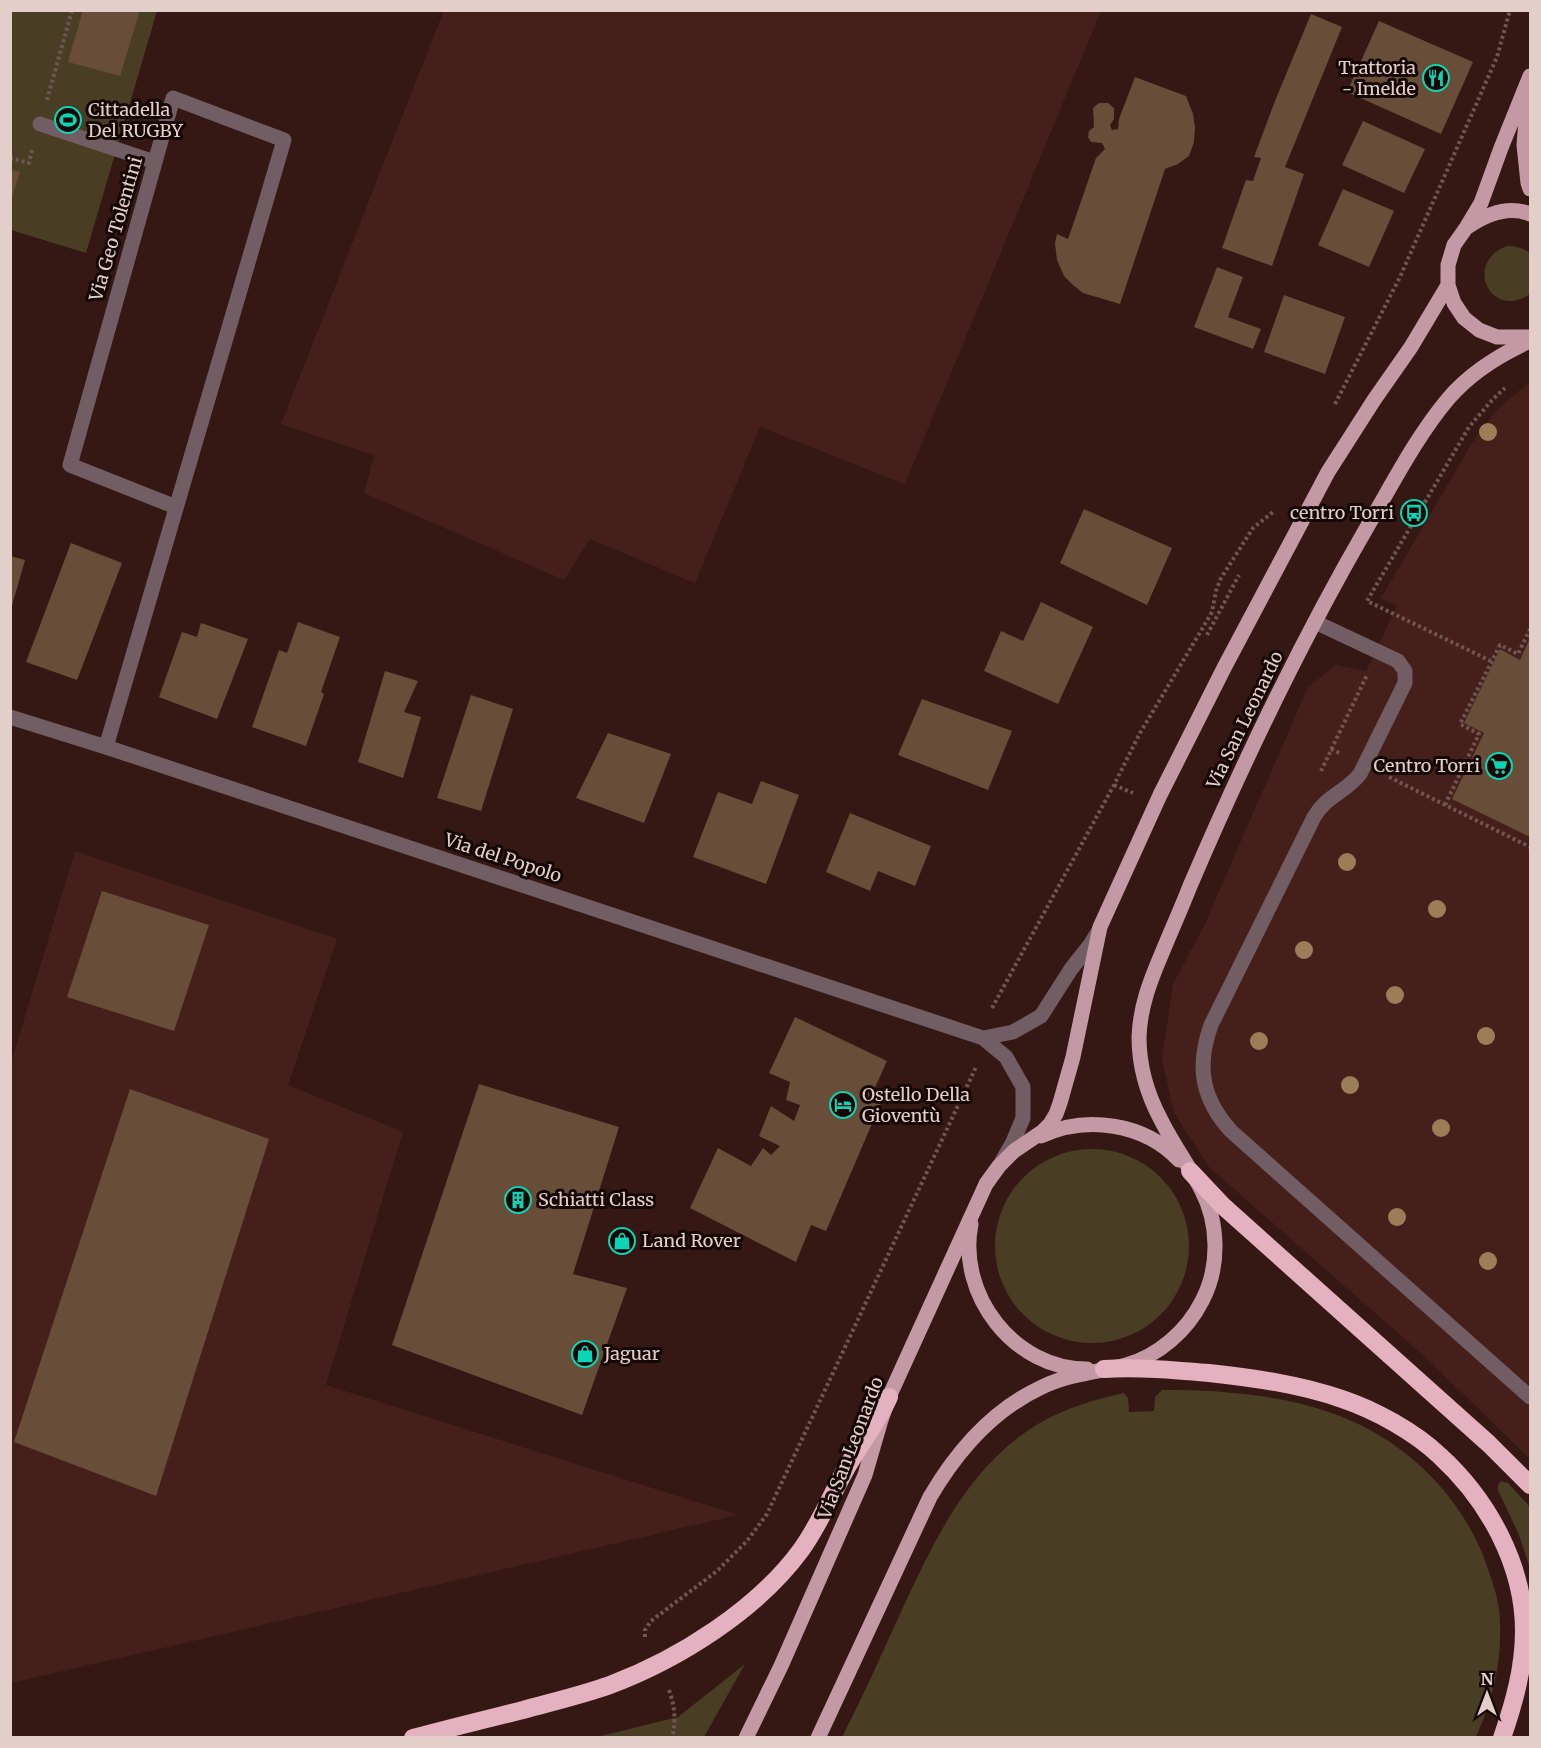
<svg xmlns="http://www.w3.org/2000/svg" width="1541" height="1748" viewBox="0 0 1541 1748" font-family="Merriweather,serif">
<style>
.built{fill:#45201b}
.green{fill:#493e24}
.building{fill:#684d38}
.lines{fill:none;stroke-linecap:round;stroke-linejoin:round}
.path{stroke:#705551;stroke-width:4;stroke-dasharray:3 3;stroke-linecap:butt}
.minor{stroke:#715d63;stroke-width:15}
.major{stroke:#c299a5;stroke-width:15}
.highway{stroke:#e3b1bf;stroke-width:18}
.tree{fill:#9b7e58}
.labels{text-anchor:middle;stroke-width:6;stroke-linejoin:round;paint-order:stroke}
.poi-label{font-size:18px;fill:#e3ceca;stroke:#140705;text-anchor:start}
.street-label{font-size:18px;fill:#e3ceca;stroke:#140705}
</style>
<rect width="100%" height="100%" fill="#351713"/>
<path class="built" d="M444,10L1101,11L905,484L760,427L695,583L590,539L564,580L364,493L374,455L281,424Z
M1530,383V1459L1424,1356L1209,1167L1174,1113L1162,1059L1173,984L1204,926L1308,687L1336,665L1366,671L1397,606L1381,598L1475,438L1496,411L1521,389Z
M75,851L337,939L288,1085L403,1132L326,1385L738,1515L11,1683V1063Z"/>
<path class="green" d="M10,11H157L86,253L11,230Z
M1507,246C1516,246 1523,248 1530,253V294C1492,321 1462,263 1507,246Z
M995 1246a97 97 0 1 1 194 0a97 97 0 1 1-194 0Z
M1162,1390C1218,1390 1276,1394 1329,1412C1406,1438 1468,1500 1491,1578C1496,1593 1500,1607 1500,1623C1502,1662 1492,1702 1476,1737H842C865,1693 885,1646 906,1601C935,1539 966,1475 1023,1434C1053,1412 1088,1401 1124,1393L1128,1398L1129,1412L1154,1411L1155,1397Z
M1501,1481L1508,1483L1530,1507V1568L1519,1535L1498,1490V1485Z
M745,1664L704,1737H597L678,1717Z"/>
<path class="building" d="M83,10H140L120,76L68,62Z
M1311,14L1342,27L1285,167L1304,174L1272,266L1222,248L1246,180L1253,181L1261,158L1254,157L1275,101Z
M1379,21L1473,62L1441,134L1347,92Z
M1135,77L1186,96L1193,114L1195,127L1194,142L1189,156L1178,164L1165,169L1120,304L1083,293L1073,285L1064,276L1057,260L1055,243L1057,234L1068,239L1096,158L1105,149L1102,143L1091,142L1088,137L1089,131L1094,127L1093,108L1099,103H1108L1114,108V119L1110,125L1112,130L1118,129L1119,119Z
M1363,121L1425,149L1404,193L1342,165Z
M10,169L20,172L11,200H10Z
M1343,189L1394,211L1369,267L1318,245Z
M1217,267L1243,277L1228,317L1261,329L1253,349L1194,327Z
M1284,295L1345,317L1325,374L1264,352Z
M1084,509L1172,548L1147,605L1060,563Z
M71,543L122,563L77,680L26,662Z
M10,556L25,560L11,609H10Z
M1041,602L1093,627L1058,704L984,671L1001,631L1023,641Z
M298,622L340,637L321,692L324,694L306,746L252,727L279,650L287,653Z
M201,623L248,639L217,719L159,697L182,632L197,637Z
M1530,638V837L1452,799L1484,733L1464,723L1500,649L1520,660Z
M385,671L418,681L404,712L421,717L403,778L358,762Z
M471,695L513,709L481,811L437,798Z
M922,699L1012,731L988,790L898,755Z
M608,733L671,754L644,823L576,798Z
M761,781L799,795L766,884L693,857L718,792L752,804Z
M850,813L931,846L915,886L878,871L870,891L826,872Z
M102,891L209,925L174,1031L67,997Z
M795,1017L887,1061L873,1092L883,1098L826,1231L811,1225L796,1262L690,1208L718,1148L751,1166L763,1148L771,1155L780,1146L759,1136L771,1106L794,1121L800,1105L786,1100L790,1082L769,1073Z
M479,1084L619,1127L573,1274L627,1288L582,1415L392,1345Z
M130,1089L269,1139L156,1496L14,1442Z"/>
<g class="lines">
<path class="path" d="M47,100L72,10
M10,158L29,163L32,150
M1335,404L1400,277L1497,57L1510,10
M1207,635L1239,575
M1491,661L1367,601L1469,427L1493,399L1505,388
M1331,749L1342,754
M1321,771L1367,675
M1389,777L1530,847
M1114,785L1133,793
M1445,805L1479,734L1460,724L1500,645L1518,654L1530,629
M992,1008L1114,785L1140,733L1208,619L1212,612L1216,591L1221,578L1253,528L1273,512
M645,1637V1630L651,1621L717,1571L747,1541L767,1514L976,1067
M669,1690C675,1706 676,1721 672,1738"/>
<path class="minor" d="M40,124L155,162
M1315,622L1398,661L1405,671V683L1360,774C1346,792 1327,795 1314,817L1211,1025C1196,1067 1202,1099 1231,1131L1530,1397
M10,717L106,747L983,1038L1006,1057L1023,1087V1118L1013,1142L1002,1161
M106,747L284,140L173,98L70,465L176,507
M983,1038L1013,1032L1041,1016L1071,969L1090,945L1099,930"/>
<path class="major" d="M1530,76L1501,148L1481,203L1466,228L1454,245L1448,265V285L1454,303L1464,318L1479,330L1497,337H1530
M1528,94L1524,145L1528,183L1530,189
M1469,226C1487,214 1508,205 1530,214
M1041,1136C1086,1115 1144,1123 1179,1160
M971,1224C957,1295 1014,1369 1087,1369
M746,1738L781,1666L865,1475L881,1420L889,1397L986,1184L999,1166L1014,1151L1042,1132L1050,1124L1056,1114L1060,1103L1073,1057L1100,927L1160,795L1224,668L1328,472L1374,400L1411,347L1448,285
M818,1738L930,1497C957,1451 992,1410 1042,1387C1069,1374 1098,1372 1126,1365C1158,1356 1187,1331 1202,1301C1220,1267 1219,1223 1201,1189C1189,1166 1173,1144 1161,1120C1147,1094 1139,1066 1139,1037C1140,1007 1150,981 1162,953C1171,931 1181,909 1190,886C1243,762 1302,639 1370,522C1394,481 1417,436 1448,399C1470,373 1499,355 1530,341"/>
<path class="highway" d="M1190,1171L1222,1205L1489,1444L1530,1485
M1104,1369C1139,1367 1174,1370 1209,1373C1254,1378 1299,1384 1342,1399C1375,1410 1415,1432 1440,1456C1488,1500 1524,1565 1524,1631C1524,1668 1514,1703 1502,1738
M413,1738C450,1728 487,1719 523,1710C552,1702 582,1695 610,1685C679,1659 757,1610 801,1550C820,1524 831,1495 847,1467C861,1443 878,1422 889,1397"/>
</g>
<g class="tree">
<circle cx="1488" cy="432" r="9"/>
<circle cx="1347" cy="862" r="9"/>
<circle cx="1437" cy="909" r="9"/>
<circle cx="1304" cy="950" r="9"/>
<circle cx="1395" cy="995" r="9"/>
<circle cx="1486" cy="1036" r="9"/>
<circle cx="1259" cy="1041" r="9"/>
<circle cx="1350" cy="1085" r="9"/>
<circle cx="1441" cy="1128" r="9"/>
<circle cx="1397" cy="1217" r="9"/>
<circle cx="1488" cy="1261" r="9"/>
</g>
<defs>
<symbol id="restaurant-ring" viewBox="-11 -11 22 22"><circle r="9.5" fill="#140705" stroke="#0bd5b5" stroke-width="1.5"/><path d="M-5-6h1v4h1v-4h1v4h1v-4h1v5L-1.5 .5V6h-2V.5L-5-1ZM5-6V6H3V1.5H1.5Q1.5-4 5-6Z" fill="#0bd5b5"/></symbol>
<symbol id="stadium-ring" viewBox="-11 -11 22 22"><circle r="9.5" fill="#140705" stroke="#0bd5b5" stroke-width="1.5"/><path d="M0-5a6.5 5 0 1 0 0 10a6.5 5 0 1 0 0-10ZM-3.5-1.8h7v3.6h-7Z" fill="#0bd5b5"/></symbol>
<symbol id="bus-ring" viewBox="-11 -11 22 22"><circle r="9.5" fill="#140705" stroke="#0bd5b5" stroke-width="1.5"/><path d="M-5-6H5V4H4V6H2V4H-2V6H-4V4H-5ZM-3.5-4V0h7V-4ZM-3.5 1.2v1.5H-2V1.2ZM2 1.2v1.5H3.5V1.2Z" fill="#0bd5b5"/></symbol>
<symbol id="supermarket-ring" viewBox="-11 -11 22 22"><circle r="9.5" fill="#140705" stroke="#0bd5b5" stroke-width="1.5"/><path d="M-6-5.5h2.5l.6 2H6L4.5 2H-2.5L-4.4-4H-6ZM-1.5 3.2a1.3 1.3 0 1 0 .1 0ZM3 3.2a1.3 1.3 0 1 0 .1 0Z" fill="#0bd5b5"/></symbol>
<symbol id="hotel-ring" viewBox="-11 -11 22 22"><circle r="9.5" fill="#140705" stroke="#0bd5b5" stroke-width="1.5"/><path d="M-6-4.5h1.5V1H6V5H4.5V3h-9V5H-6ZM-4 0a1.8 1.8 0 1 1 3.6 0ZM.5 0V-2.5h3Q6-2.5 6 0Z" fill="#0bd5b5"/></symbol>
<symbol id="building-ring" viewBox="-11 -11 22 22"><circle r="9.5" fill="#140705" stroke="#0bd5b5" stroke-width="1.5"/><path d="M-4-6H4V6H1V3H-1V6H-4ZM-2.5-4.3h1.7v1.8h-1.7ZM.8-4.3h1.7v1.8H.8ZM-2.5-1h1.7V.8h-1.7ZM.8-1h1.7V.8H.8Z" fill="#0bd5b5"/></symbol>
<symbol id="shop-ring" viewBox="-11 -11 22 22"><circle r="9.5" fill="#140705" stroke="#0bd5b5" stroke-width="1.5"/><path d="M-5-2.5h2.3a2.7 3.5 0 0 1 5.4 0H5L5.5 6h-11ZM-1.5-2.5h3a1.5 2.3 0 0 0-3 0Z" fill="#0bd5b5"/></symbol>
</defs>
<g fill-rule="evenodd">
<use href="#restaurant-ring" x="1421" y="63" width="30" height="30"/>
<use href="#stadium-ring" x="53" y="105" width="30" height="30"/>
<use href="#bus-ring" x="1399" y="498" width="30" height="30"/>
<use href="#supermarket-ring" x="1484" y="751" width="30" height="30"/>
<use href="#hotel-ring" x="828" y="1090" width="30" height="30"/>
<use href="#building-ring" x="503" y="1185" width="30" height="30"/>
<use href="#shop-ring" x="607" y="1226" width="30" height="30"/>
<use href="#shop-ring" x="570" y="1339" width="30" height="30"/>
</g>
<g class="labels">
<g class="poi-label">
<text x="1416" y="74" text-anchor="end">Trattoria<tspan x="1416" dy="21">- Imelde</tspan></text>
<text x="88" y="116">Cittadella<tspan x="88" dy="21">Del RUGBY</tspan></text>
<text x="1394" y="519" text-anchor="end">centro Torri</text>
<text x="1480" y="772" text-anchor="end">Centro Torri</text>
<text x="862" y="1101">Ostello Della<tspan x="862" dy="21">Gioventù</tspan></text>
<text x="538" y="1206">Schiatti Class</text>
<text x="642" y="1247">Land Rover</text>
<text x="604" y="1360">Jaguar</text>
</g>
<g class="street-label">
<text transform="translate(116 229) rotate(-74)" y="6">Via Geo Tolentini</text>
<text transform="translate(1245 720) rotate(-64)" y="6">Via San Leonardo</text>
<text transform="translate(503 858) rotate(18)" y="6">Via del Popolo</text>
<text transform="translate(851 1448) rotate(-69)" y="6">Via San Leonardo</text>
</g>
</g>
<rect width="1541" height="1748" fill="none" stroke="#e3ceca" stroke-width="24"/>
<g transform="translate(1487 1694)" stroke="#140705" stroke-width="4.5" paint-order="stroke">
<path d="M0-4.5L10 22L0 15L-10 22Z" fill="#e3ceca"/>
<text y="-9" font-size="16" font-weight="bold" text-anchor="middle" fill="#e3ceca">N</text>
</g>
</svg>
